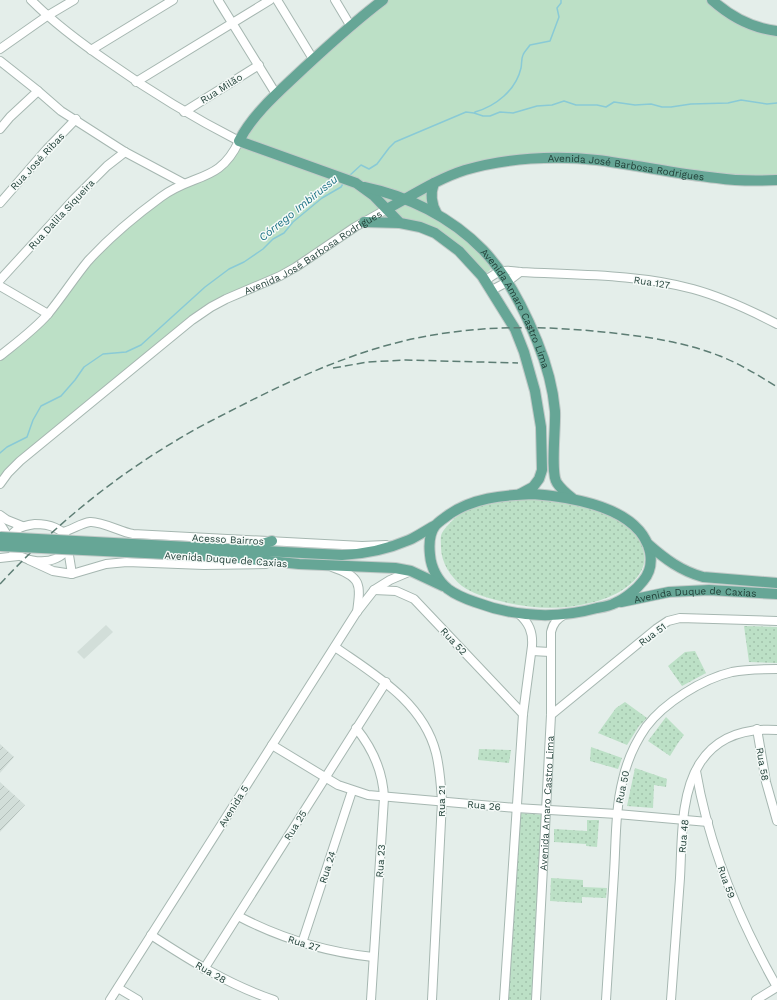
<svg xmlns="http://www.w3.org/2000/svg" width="777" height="1000" viewBox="0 0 777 1000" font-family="'Work Sans',sans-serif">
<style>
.built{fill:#d2ded9}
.industrial{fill:url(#industrial-furrows)}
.grass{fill:url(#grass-dots)}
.park{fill:#bce0c6}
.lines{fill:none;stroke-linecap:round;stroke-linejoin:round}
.stream{stroke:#89cad6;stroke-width:1.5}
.minor-casing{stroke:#a6b7b1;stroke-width:10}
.major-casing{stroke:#c1cac8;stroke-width:12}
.minor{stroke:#fff;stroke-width:8}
.major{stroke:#66a696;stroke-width:10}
.rail{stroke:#5d7d74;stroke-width:1.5;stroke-dasharray:8 4;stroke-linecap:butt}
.major-bridge-casing{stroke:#c1cac8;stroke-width:12;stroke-linecap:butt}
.major-bridge{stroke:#66a696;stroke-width:10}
.labels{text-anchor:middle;stroke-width:3;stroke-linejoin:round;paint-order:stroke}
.street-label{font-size:10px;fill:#224139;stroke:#f5faf8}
.water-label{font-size:11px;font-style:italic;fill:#186f81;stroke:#f5faf8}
</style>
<defs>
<pattern id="industrial-furrows" width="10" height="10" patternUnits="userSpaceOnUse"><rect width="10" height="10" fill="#d2ded9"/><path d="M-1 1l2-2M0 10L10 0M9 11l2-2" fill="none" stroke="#b4c0bb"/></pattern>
<pattern id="grass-dots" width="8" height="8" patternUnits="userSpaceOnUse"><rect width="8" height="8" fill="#bce0c6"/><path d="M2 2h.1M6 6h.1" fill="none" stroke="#a1c1ab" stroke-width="1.8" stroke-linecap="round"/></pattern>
</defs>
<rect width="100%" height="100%" fill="#e4eeea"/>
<path class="built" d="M106,625L113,632L84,659L77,652Z"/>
<path class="industrial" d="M0,744L14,757L0,773Z
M0,782L25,805L0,832Z"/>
<path class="grass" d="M535,498C562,502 590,504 614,517C633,527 654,551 640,573C631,588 610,598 594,602C561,611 529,609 496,600C484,597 472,593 462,586C451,577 441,563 441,547C441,542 440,537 442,533C444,529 447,526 450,523C470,500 507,500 535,498Z
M744,626L777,627V663L749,662Z
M695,651L706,673L682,686L668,666L685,652Z
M625,702L647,718L639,726L627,745L598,733L616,708Z
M666,717L684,735L678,743L670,756L648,741Z
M591,747L622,758L618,769L590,761Z
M479,749L511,750L509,763L478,760Z
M635,768L667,779L666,787L654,785L653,808L627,806Z
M520,813L545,815L534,1000H505Z
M587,820H599L597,847L586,846V844L554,842V829L587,831Z
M551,878L583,880V887L607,888L606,898L582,897V903L550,901Z"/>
<path class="park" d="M380,0H714L723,9L777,32V176L720,175L621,160H499L408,195L382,187L361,183L246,142L245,131Z
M238,144L407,200L434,185L439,218L464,236L493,267L486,274L431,227L362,224L324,249L224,302L190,323L0,483V357L33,330L86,264L166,194L210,176Z"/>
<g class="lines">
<path class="stream" d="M475,112C496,106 516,90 521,68C522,64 521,59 523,55C524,52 528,48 530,45L550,41L559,17L557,8L561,3V0
M349,176L361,165L369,169L377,164L389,148L395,142L466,112L474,113L483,116H490L500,112L513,113L537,106L552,105L564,101L576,105H597L606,107L614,102L635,105L651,104L662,107H671L691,104L728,103L741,100L767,104L777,103
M0,453L7,447L27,437L33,420L41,406L61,396L75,380L84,367L103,354L126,352L141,345L205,287L229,269L244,262L263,249L273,239L284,233L293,222L322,198L341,187L344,182"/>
<defs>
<g id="minor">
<path d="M218,0L276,94"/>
<path d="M277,0L313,59"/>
<path d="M335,0L350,25"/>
<path d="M0,49L47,16L74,0"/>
<path d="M91,50L173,0"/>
<path d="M0,61L38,91L61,111L125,152L183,183"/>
<path d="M136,82L270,0"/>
<path d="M184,112L259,65"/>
<path d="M0,129L10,117L38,91"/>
<path d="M0,203L47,149L76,119"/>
<path d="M0,280L74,199L107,166L125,152"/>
<path d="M486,280C500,270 503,269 520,272C576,275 639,274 693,289C722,297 750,310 777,324"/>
<path d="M0,286L48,314"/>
<path d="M492,290L507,282L520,272"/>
<path d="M0,356C16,343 34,330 48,314C62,297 74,278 88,261C110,237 135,216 161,197C193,173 220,183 239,141C194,118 151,92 110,63C82,44 55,24 31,0"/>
<path id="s1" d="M0,484L8,473L20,461L192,320L211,307L226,299L280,276L296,267L355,227L387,209"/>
<path d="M0,515L7,520L22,526"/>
<path d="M0,524L9,538"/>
<path d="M35,524C48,524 65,528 68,542C69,545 69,548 67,550C52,568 21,563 9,546C10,529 21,526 35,524Z"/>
<path d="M63,532C72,530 81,523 90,522C101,521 121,532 133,534L362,546L386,545"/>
<path d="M68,549L72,574"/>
<path d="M0,558L18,556"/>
<path d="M29,560L53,571L72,574L106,564L127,562L204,565L266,564"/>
<path d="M332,567C361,577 361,583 357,612"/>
<path d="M374,590L396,591L414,599L523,714"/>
<path d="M335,647C375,675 423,702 436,753C440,769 441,785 442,801L432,1000"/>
<path d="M532,651L550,652"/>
<path d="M551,715L656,629L668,621L680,618L777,621"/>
<path d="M356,728C373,749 383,771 384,798L371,1000"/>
<path d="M757,729L766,782L777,821"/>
<path d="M272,745L338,785L368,795L516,808L617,814L708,822"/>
<path d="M696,771C709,847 739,920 777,987L756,1000"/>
<path d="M238,916C280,938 326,952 373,957"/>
<path d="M151,935C191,961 229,985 274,1000"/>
<path d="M302,943L352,791"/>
<path d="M204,969L386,682"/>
<path d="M118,988L138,1000"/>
<path d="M110,1000L356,613L374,590L390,580L411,571"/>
<path d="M504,1000L523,714L532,646C533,632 529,623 519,614"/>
<path id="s2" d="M536,1000L551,715V632C553,623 557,619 565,614"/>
<path d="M606,1000C609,958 611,915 614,873C616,842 615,810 623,779C627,761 635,743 646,727C664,703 702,679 732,672C747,669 762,669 777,669"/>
<path d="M671,1000C674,959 677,919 680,878C682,843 680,793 700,763C718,735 746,728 777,730"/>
</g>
<g id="major">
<path d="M383,0C355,21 330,44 304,68C281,90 254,112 239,141L356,183L374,196L400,223L420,227L435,233L459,251L482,276L515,329L524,352L535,391L541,427L542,470L539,479L533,487L520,494"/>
<path d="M712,0C731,17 751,28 777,31"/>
<path d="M434,183C430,194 431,204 437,214"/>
<path id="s3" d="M364,187C408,196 451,217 483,250C507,275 524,309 537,341C546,363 553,387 555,411C556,427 550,473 557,483C561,489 567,494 572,498"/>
<path id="s4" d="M387,209C413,195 437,179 465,170C506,158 555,155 597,160C637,165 677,174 717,178C737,181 757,181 777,180"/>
<path d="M364,222L400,223"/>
<path d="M533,494C571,497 640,507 650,552C652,563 650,573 643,581C637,589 625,599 615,603C610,606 603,607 597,608C557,619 515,617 475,602C466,599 456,595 448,589C438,581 431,568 430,555C429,546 429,534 435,526C438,522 443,519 447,516C471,498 503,495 533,494Z"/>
<path d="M648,544C665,559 681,571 703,577L777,583"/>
<path d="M249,548L272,541"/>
<path d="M227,549L342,555C365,554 388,549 409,540C418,536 426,530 434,526"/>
<path d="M228,557L299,564L395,568L411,571L443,586"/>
<path id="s5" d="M621,602L669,592L709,590L777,594"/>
</g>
</defs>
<use href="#minor" class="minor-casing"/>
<use href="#major" class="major-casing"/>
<use href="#minor" class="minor"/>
<use href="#major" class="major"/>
<path class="rail" d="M333,368L368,362L406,360L518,363
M0,584C52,528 111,479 177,440C203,424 231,411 258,397C313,370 372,345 433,335C485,326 540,326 593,331C635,335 679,340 720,356C740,364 758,375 777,387"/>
<defs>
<path id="major-bridge" d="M0,537L227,549
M0,546L228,557"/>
</defs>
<use href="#major-bridge" class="major-bridge-casing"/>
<use href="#major-bridge" class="major-bridge"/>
</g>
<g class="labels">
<g class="street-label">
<text transform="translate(221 88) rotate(-32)" y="4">Rua Milão</text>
<text transform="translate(37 161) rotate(-47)" y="4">Rua José Ribas</text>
<text dy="4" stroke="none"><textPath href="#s4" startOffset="250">Avenida José Barbosa Rodrigues</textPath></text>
<text transform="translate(61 214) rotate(-47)" y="4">Rua Dalila Siqueira</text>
<text dy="4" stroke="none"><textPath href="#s1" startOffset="392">Avenida José Barbosa Rodrigues</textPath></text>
<text transform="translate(652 282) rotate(9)" y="4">Rua 127</text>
<text dy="4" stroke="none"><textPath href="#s3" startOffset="204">Avenida Amaro Castro Lima</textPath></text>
<text transform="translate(228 539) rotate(3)" y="4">Acesso Bairros</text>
<text transform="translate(226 559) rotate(4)" y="4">Avenida Duque de Caxias</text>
<text dy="4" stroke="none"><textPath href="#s5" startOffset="75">Avenida Duque de Caxias</textPath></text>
<text transform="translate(652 634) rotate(-37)" y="4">Rua 51</text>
<text transform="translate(454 641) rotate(47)" y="4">Rua 52</text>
<text transform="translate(763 764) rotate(80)" y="4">Rua 58</text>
<text transform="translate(622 787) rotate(-78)" y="4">Rua 50</text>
<text transform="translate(441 801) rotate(-90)" y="4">Rua 21</text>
<text dy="4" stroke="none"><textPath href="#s2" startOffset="197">Avenida Amaro Castro Lima</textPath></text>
<text transform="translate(484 805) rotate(5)" y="4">Rua 26</text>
<text transform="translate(233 806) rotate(-58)" y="4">Avenida 5</text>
<text transform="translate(295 825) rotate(-58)" y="4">Rua 25</text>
<text transform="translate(683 836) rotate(-85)" y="4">Rua 48</text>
<text transform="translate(380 861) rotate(-86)" y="4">Rua 23</text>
<text transform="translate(327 867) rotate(-72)" y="4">Rua 24</text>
<text transform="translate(727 882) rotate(70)" y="4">Rua 59</text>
<text transform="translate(304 943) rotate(17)" y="4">Rua 27</text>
<text transform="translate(211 972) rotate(30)" y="4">Rua 28</text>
</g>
<g class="water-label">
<text transform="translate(298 208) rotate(-39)" y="4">Córrego Imbirussu</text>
</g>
</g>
</svg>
